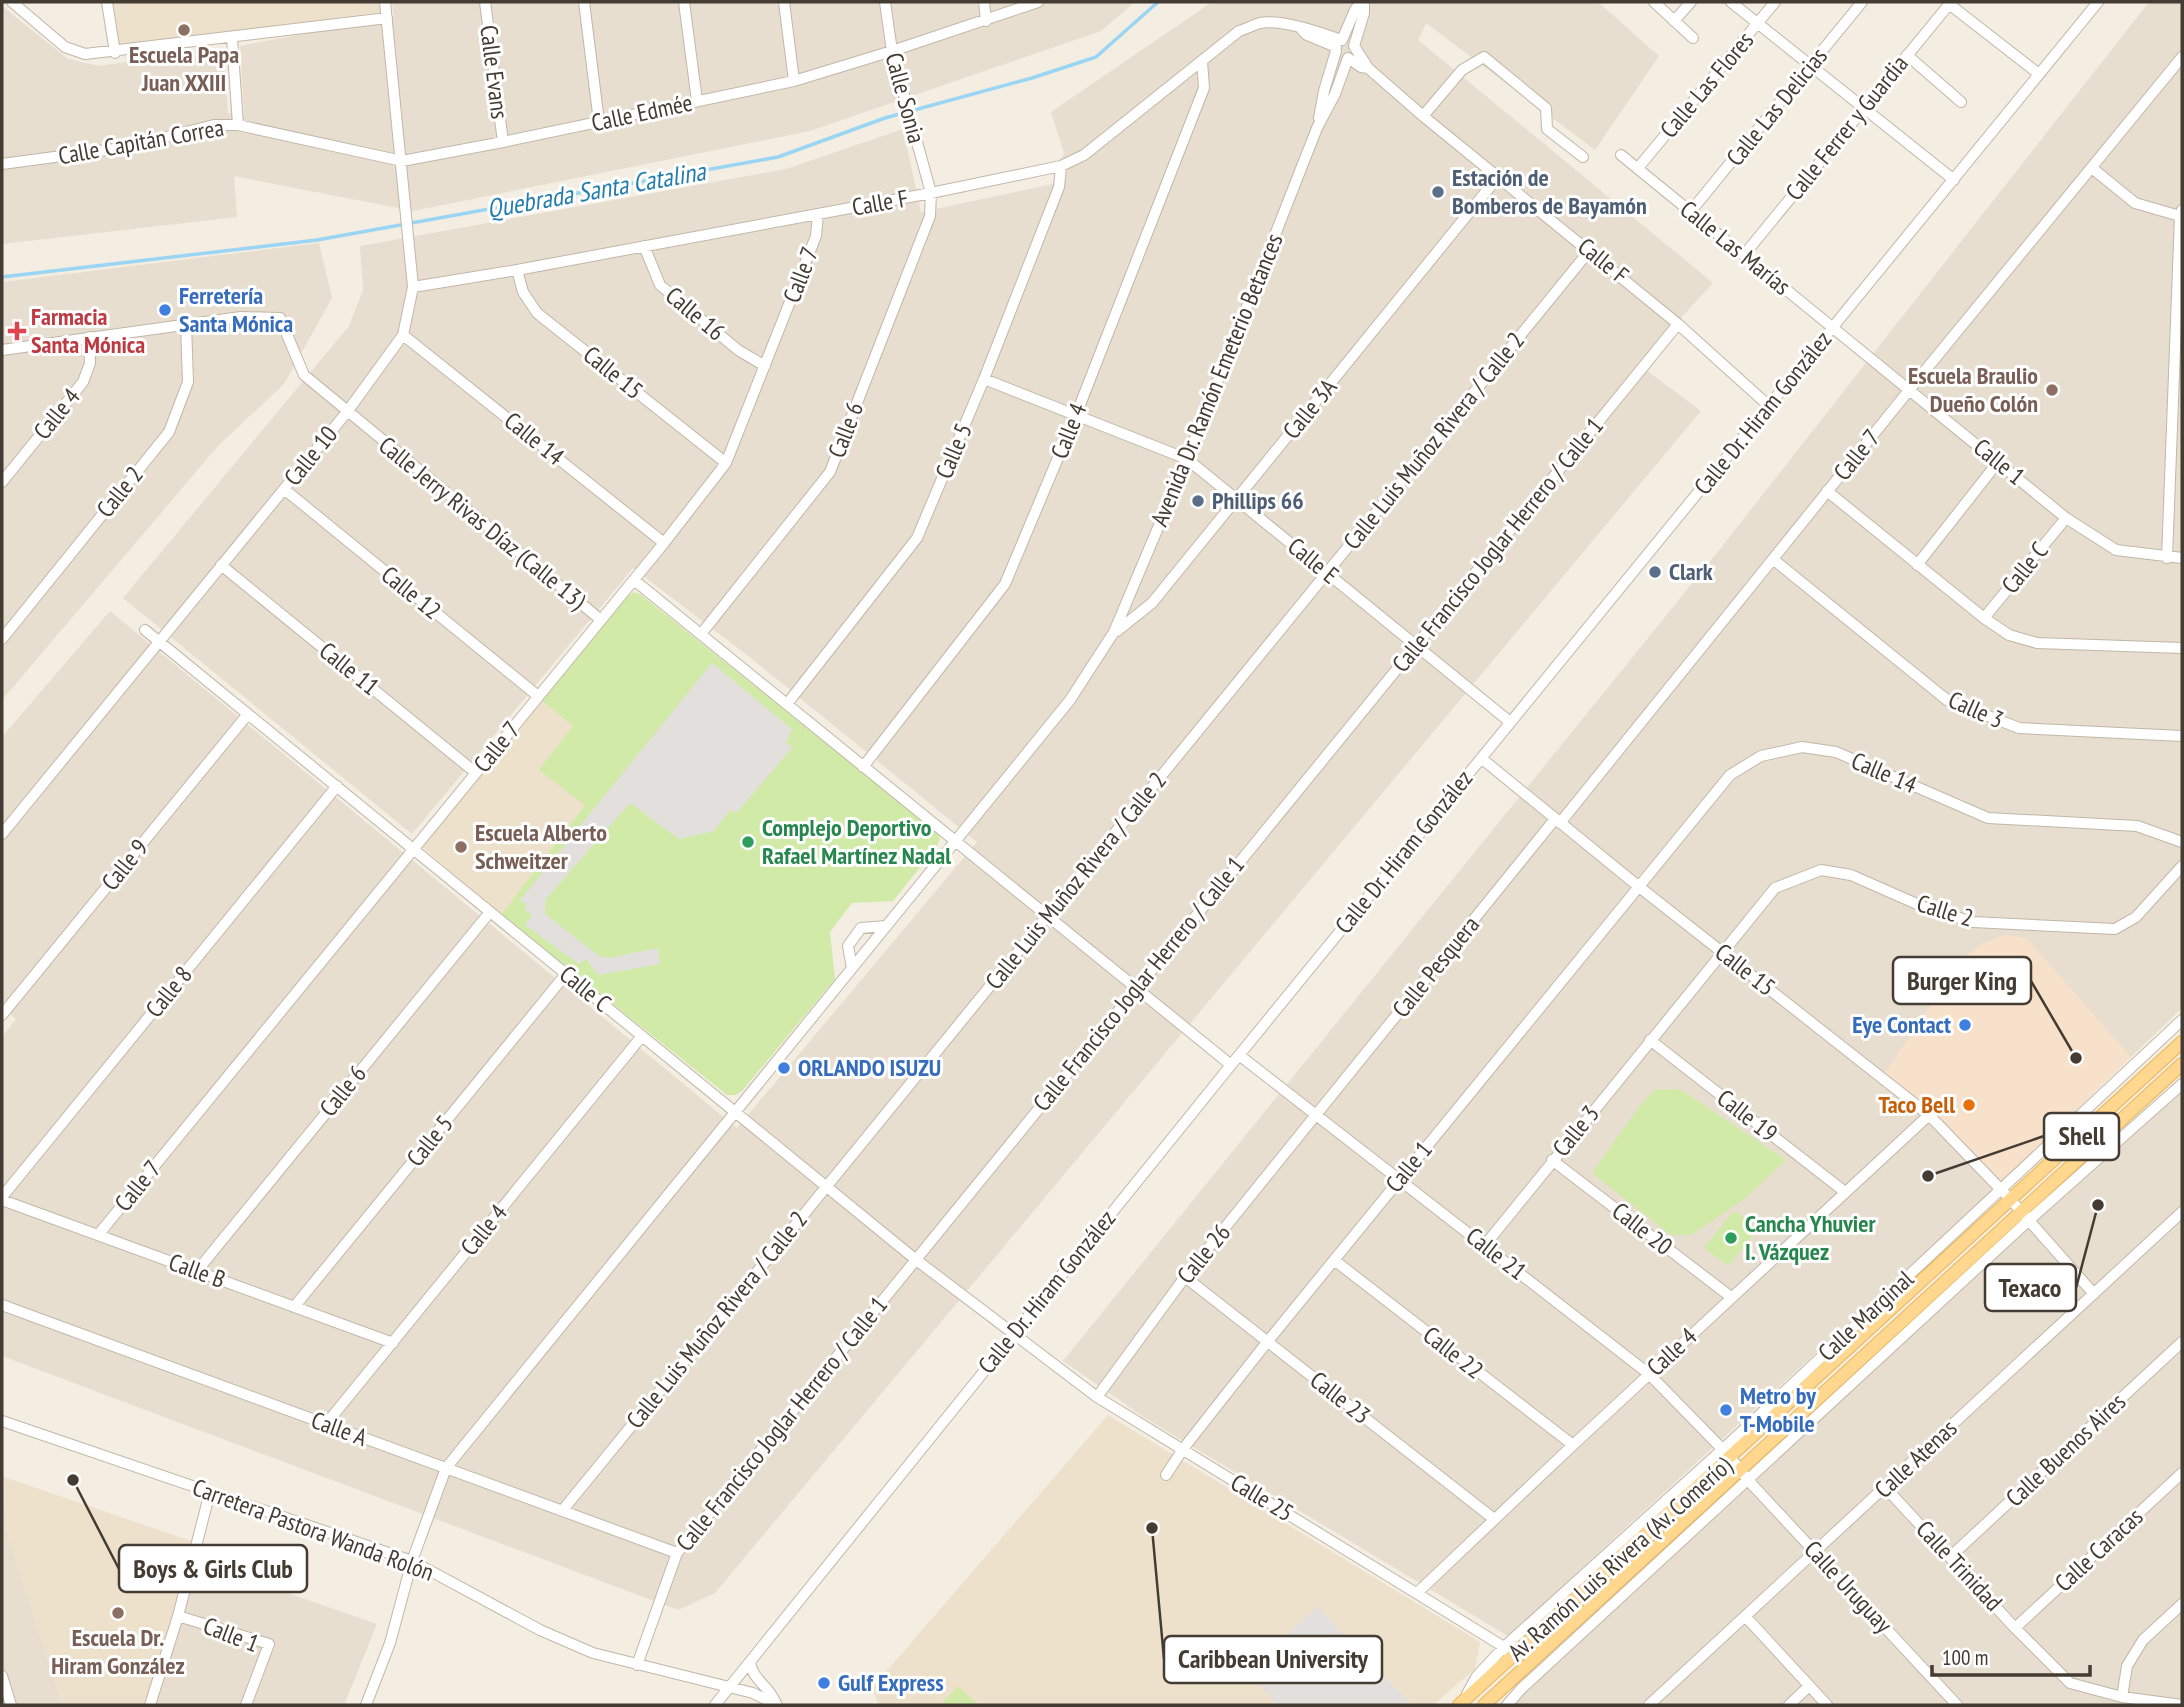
<svg xmlns="http://www.w3.org/2000/svg" width="2184" height="1707" viewBox="0 0 2184 1707" font-family="'PT Sans Narrow',sans-serif">
<style>
.residential{fill:#e7ded0}
.commercial{fill:#f7e1cb}
.education{fill:#ede1cb}
.green{fill:#d1eaa8}
.parking{fill:#e2dfdc}
.lines{fill:none;stroke-linecap:round;stroke-linejoin:round}
.stream{stroke:#9ad5f4;stroke-width:3.5}
.minor-casing{stroke:#c1b7a8;stroke-width:12}
.major-casing{stroke:#eab558;stroke-width:14}
.minor{stroke:#fff;stroke-width:10}
.major{stroke:#ffd78f;stroke-width:12}
.education-dot{fill:#8d6e63;stroke:#fff;stroke-width:2.5}
.service-dot{fill:#5c6f8a;stroke:#fff;stroke-width:2.5}
.shop-dot{fill:#3f7fe0;stroke:#fff;stroke-width:2.5}
.health-dot{fill:#e0444e;stroke:#fff;stroke-width:2.5}
.leisure-dot{fill:#2e9e5b;stroke:#fff;stroke-width:2.5}
.food-dot{fill:#e8710a;stroke:#fff;stroke-width:2.5}
.labels{text-anchor:middle;stroke-width:6;stroke-linejoin:round;paint-order:stroke}
.education-label{font-size:24px;font-weight:bold;fill:#785e54;stroke:#fff}
.street-label{font-size:24px;fill:#443c33;stroke:#fff}
.service-label{font-size:24px;font-weight:bold;fill:#4e5e75;stroke:#fff;text-anchor:start}
.shop-label{font-size:24px;font-weight:bold;fill:#366cbe;stroke:#fff;text-anchor:start}
.health-label{font-size:24px;font-weight:bold;fill:#be3a42;stroke:#fff;text-anchor:start}
.leisure-label{font-size:24px;font-weight:bold;fill:#27864d;stroke:#fff;text-anchor:start}
.food-label{font-size:24px;font-weight:bold;fill:#c56008;stroke:#fff;text-anchor:end}
.water-label{font-size:26px;font-style:italic;fill:#257dae;stroke:#fff}
.leader{fill:none;stroke:#443c33;stroke-width:2.5}
.callout-dot{fill:#443c33;stroke:#fff;stroke-width:2.5}
.callout{fill:#fff;stroke:#443c33;stroke-width:2.5}
.callout-label{font-size:26px;text-anchor:middle;font-weight:bold;fill:#443c33}
</style>
<rect width="100%" height="100%" fill="#f3ede2"/>
<path class="residential" d="M392,2H1135L1101,31L810,131L413,211L234,176L237,217L2,244V6L68,59L99,66L222,48L228,113L244,114L240,46L394,17Z
M1212,2H1598L1659,56L1595,150L1426,23L1418,40L1713,283L1638,364L1701,411L715,1593L678,1610L2,1356V1037L16,1019L2,1006V737L110,611L737,1128L977,842L752,659L633,568L412,834L123,598L349,326L363,290L360,246L786,169L903,129L921,212L1053,184L1064,153L1051,112Z
M2149,2H2182V1008L1994,1189L1508,1636L1145,1418L1063,1361L1720,549Z
M319,243L332,298L284,384L218,446L2,700V282Z
M2182,1087V1705H1509L1557,1662Z
M2,1476L4,1477L5,1527L63,1705H2Z
M196,1561L377,1624L344,1705H152Z"/>
<path class="commercial" d="M2005,935L2026,938L2131,1057L2001,1181L1938,1115L1885,1073L1963,958L1983,943Z"/>
<path class="education" d="M113,2H379L380,12L120,47Z
M542,701L573,726L585,805L501,915L423,848V844Z
M1108,1415L1480,1642L1475,1669L1433,1705H879L872,1688Z
M4,1477L200,1544L152,1705H63L5,1527Z"/>
<path class="green" d="M634,592L640,594L938,833L940,838L937,846L893,901L852,903L830,932L835,979L742,1091L735,1095H727L501,915L585,805L539,770L573,726L542,701L627,597Z
M1680,1089L1786,1160L1743,1200L1691,1235H1671L1592,1173L1642,1103L1655,1090Z
M1737,1212L1758,1229L1728,1266L1704,1248L1731,1214Z
M958,1686L979,1705H940Z"/>
<path class="parking" d="M712,663L792,729L786,743L793,747L736,813L730,810L714,831L679,839L630,803L545,900V914L599,956L609,958L658,948L660,964L598,975L586,959L579,964L525,925L532,916L524,909L527,905L520,900Z
M1317,1606L1412,1705H1278L1247,1672Z"/>
<g class="lines">
<path class="stream" d="M2,277L317,240L778,157L885,118L1032,78L1096,57L1158,2"/>
<defs>
<path id="minor" d="M12,2L65,47L85,54L387,18
M107,2L115,53
M485,2L503,142
M584,2L599,122
M684,2L697,101
M784,2L794,81
M984,2L986,21
M1364,2V13L1354,46L1368,68L1423,116L1678,324L1769,406
M1654,2L1693,38
M1731,2L1954,180
M1949,4L2039,74
M1674,21L1691,2
M1302,30L1307,35L1336,47
M232,38L238,125
M1907,55L1961,102
M1423,116L1462,70L1484,57L1546,108L1547,129L1583,157
M1319,118L1324,91L1336,51
M1621,155L2066,518L2116,550L2182,558
M2,164L122,148L214,125H238L402,161L503,142L794,81L892,51L1038,2
M1638,168L1775,2
M2092,168L2135,203L2180,216
M1691,211L1862,2
M644,246L660,285L738,350L765,366
M1744,255L1951,2
M517,270L523,292L537,313L726,463
M413,287L517,270L931,193L1061,166L1084,155L1239,31C1246,29 1253,25 1260,23C1283,19 1320,33 1342,40L1355,10L1361,2
M403,335L664,543
M2,350L241,317L280,318L304,375L601,620
M984,379L1187,459L1510,722
M2,482L83,382L90,363L89,337
M284,489L538,696
M1827,491L1984,618L2009,635L2037,643L2182,648
M2167,558L2180,216L2182,210
M1774,560L1947,700L2019,728L2182,736
M221,565L476,773
M1917,565L1998,462
M634,580L1231,1065
M1984,618L2066,518
M145,630L915,1259L1097,1397L1504,1647L1513,1657
M1117,631L1152,603L1498,177
M701,634L830,472L930,216L931,193L892,51L885,2
M2,639L169,432L188,382L186,324
M787,704L917,538L984,379L1059,187L1061,166
M1481,758L1638,886L1929,1115L2010,1199L2094,1294
M863,767L1005,584L1076,415L1204,88L1202,61
M1560,823L1910,389L2182,57
M2,834L347,412L403,335L413,287L385,2
M852,968L848,946L861,928L886,926
M2,1015L248,714
M1650,1040L1845,1192
M1239,1055L1649,1374L1731,1458L1747,1479L1957,1705
M1552,1160L1731,1297
M2,1197L337,786
M2,1200L393,1343
M98,1235L664,543L726,463L816,236L818,214
M1485,1245L1775,888L1821,870L1851,875L1926,908L1973,922L2115,929L2136,917L2182,866
M1334,1260L1573,1445
M197,1271L490,912
M1185,1277L1494,1519
M2,1305L677,1553
M294,1307L566,974
M1097,1397L1185,1277L1555,819
M2,1421L412,1561L540,1630L593,1653L753,1693L777,1705
M326,1424L642,1036
M1166,1475L1183,1449L1268,1341L1730,775L1761,756L1802,747L1836,752L1988,818L2137,826L2182,842
M1885,1487L2015,1628L2070,1683L2122,1697L2182,1705
M562,1511L1590,250
M1950,1557L2182,1342
M1418,1592L1573,1445L1929,1115
M178,1616L269,1644L246,1705
M1745,1616L1827,1705
M2015,1628L2182,1473
M750,1662C752,1680 771,1687 776,1704
M637,1665L677,1553L1678,324
M2,1676L11,1705
M1467,1694L1477,1676L1504,1647L1723,1449L2182,1020
M2122,1697L2127,1666L2143,1640L2182,1604
M150,1705L178,1616L210,1492
M366,1705L390,1643L412,1561L446,1468L1070,700L1114,632L1187,459L1317,128L1335,94L1348,58L1361,67L1368,68
M715,1705L1231,1065L2098,2
M1507,1705L1521,1689L2028,1221L2182,1084
M1649,1705L2182,1212
M1789,1705L1809,1686"/>
<path id="major" d="M1459,1705L2182,1042
M1484,1705L2182,1064"/>
</defs>
<use href="#minor" class="minor-casing"/>
<use href="#major" class="major-casing"/>
<use href="#minor" class="minor"/>
<use href="#major" class="major"/>
</g>
<g class="education-dot">
<circle cx="184" cy="30" r="7"/>
<circle cx="2052" cy="390" r="7"/>
<circle cx="461" cy="847" r="7"/>
<circle cx="118" cy="1613" r="7"/>
</g>
<g class="service-dot">
<circle cx="1438" cy="192" r="7"/>
<circle cx="1198" cy="501" r="7"/>
<circle cx="1655" cy="572" r="7"/>
</g>
<g class="shop-dot">
<circle cx="165" cy="310" r="7"/>
<circle cx="1965" cy="1025" r="7"/>
<circle cx="784" cy="1068" r="7"/>
<circle cx="1726" cy="1410" r="7"/>
<circle cx="824" cy="1683" r="7"/>
</g>
<path class="health-dot" d="M13.5 320.5h7v7h7v7h-7v7h-7v-7h-7v-7h7z"/>
<g class="leisure-dot">
<circle cx="748" cy="842" r="7"/>
<circle cx="1731" cy="1238" r="7"/>
</g>
<circle class="food-dot" cx="1969" cy="1105" r="7"/>
<g class="labels">
<g class="education-label">
<text x="184" y="63">Escuela Papa<tspan x="184" dy="28">Juan XXIII</tspan></text>
<text x="2038" y="384" text-anchor="end">Escuela Braulio<tspan x="2038" dy="28">Dueño Colón</tspan></text>
<text x="475" y="841" text-anchor="start">Escuela Alberto<tspan x="475" dy="28">Schweitzer</tspan></text>
<text x="118" y="1646">Escuela Dr.<tspan x="118" dy="28">Hiram González</tspan></text>
</g>
<g class="street-label">
<text transform="translate(494 72) rotate(83)" y="8">Calle Evans</text>
<text transform="translate(1707 85) rotate(-50)" y="8">Calle Las Flores</text>
<text transform="translate(905 98) rotate(75)" y="8">Calle Sonia</text>
<text transform="translate(1777 107) rotate(-51)" y="8">Calle Las Delicias</text>
<text transform="translate(642 113) rotate(-12)" y="8">Calle Edmée</text>
<text transform="translate(1847 128) rotate(-51)" y="8">Calle Ferrer y Guardia</text>
<text transform="translate(141 142) rotate(-10)" y="8">Calle Capitán Correa</text>
<text transform="translate(880 203) rotate(-10)" y="8">Calle F</text>
<text transform="translate(1735 248) rotate(39)" y="8">Calle Las Marías</text>
<text transform="translate(1603 261) rotate(39)" y="8">Calle F</text>
<text transform="translate(801 275) rotate(-69)" y="8">Calle 7</text>
<text transform="translate(695 314) rotate(40)" y="8">Calle 16</text>
<text transform="translate(613 373) rotate(39)" y="8">Calle 15</text>
<text transform="translate(1217 380) rotate(-68)" y="8">Avenida Dr. Ramón Emeterio Betances</text>
<text transform="translate(1310 409) rotate(-51)" y="8">Calle 3A</text>
<text transform="translate(1763 413) rotate(-51)" y="8">Calle Dr. Hiram González</text>
<text transform="translate(57 414) rotate(-51)" y="8">Calle 4</text>
<text transform="translate(846 430) rotate(-69)" y="8">Calle 6</text>
<text transform="translate(1069 431) rotate(-68)" y="8">Calle 4</text>
<text transform="translate(534 439) rotate(39)" y="8">Calle 14</text>
<text transform="translate(1434 441) rotate(-51)" y="8">Calle Luis Muñoz Rivera / Calle 2</text>
<text transform="translate(954 451) rotate(-67)" y="8">Calle 5</text>
<text transform="translate(1857 455) rotate(-51)" y="8">Calle 7</text>
<text transform="translate(311 456) rotate(-51)" y="8">Calle 10</text>
<text transform="translate(1999 462) rotate(39)" y="8">Calle 1</text>
<text transform="translate(120 492) rotate(-51)" y="8">Calle 2</text>
<text transform="translate(482 523) rotate(39)" y="8">Calle Jerry Rivas Díaz (Calle 13)</text>
<text transform="translate(1498 545) rotate(-51)" y="8">Calle Francisco Joglar Herrero / Calle 1</text>
<text transform="translate(1313 561) rotate(39)" y="8">Calle E</text>
<text transform="translate(2025 568) rotate(-51)" y="8">Calle C</text>
<text transform="translate(411 593) rotate(39)" y="8">Calle 12</text>
<text transform="translate(349 669) rotate(39)" y="8">Calle 11</text>
<text transform="translate(1976 710) rotate(24)" y="8">Calle 3</text>
<text transform="translate(497 747) rotate(-51)" y="8">Calle 7</text>
<text transform="translate(1884 773) rotate(23)" y="8">Calle 14</text>
<text transform="translate(1404 852) rotate(-51)" y="8">Calle Dr. Hiram González</text>
<text transform="translate(125 865) rotate(-51)" y="8">Calle 9</text>
<text transform="translate(1076 881) rotate(-51)" y="8">Calle Luis Muñoz Rivera / Calle 2</text>
<text transform="translate(1945 911) rotate(17)" y="8">Calle 2</text>
<text transform="translate(1436 967) rotate(-51)" y="8">Calle Pesquera</text>
<text transform="translate(1745 970) rotate(38)" y="8">Calle 15</text>
<text transform="translate(1139 984) rotate(-51)" y="8">Calle Francisco Joglar Herrero / Calle 1</text>
<text transform="translate(585 989) rotate(39)" y="8">Calle C</text>
<text transform="translate(169 992) rotate(-51)" y="8">Calle 8</text>
<text transform="translate(343 1091) rotate(-51)" y="8">Calle 6</text>
<text transform="translate(1747 1116) rotate(38)" y="8">Calle 19</text>
<text transform="translate(1576 1131) rotate(-51)" y="8">Calle 3</text>
<text transform="translate(430 1141) rotate(-51)" y="8">Calle 5</text>
<text transform="translate(1409 1167) rotate(-51)" y="8">Calle 1</text>
<text transform="translate(138 1186) rotate(-51)" y="8">Calle 7</text>
<text transform="translate(1642 1229) rotate(38)" y="8">Calle 20</text>
<text transform="translate(484 1230) rotate(-51)" y="8">Calle 4</text>
<text transform="translate(1204 1254) rotate(-51)" y="8">Calle 26</text>
<text transform="translate(1496 1254) rotate(38)" y="8">Calle 21</text>
<text transform="translate(197 1271) rotate(20)" y="8">Calle B</text>
<text transform="translate(1047 1292) rotate(-51)" y="8">Calle Dr. Hiram González</text>
<text transform="translate(1866 1316) rotate(-43)" y="8">Calle Marginal</text>
<text transform="translate(717 1320) rotate(-51)" y="8">Calle Luis Muñoz Rivera / Calle 2</text>
<text transform="translate(1672 1352) rotate(-43)" y="8">Calle 4</text>
<text transform="translate(1453 1353) rotate(38)" y="8">Calle 22</text>
<text transform="translate(1340 1398) rotate(38)" y="8">Calle 23</text>
<text transform="translate(782 1424) rotate(-51)" y="8">Calle Francisco Joglar Herrero / Calle 1</text>
<text transform="translate(339 1429) rotate(20)" y="8">Calle A</text>
<text transform="translate(2066 1450) rotate(-43)" y="8">Calle Buenos Aires</text>
<text transform="translate(1916 1459) rotate(-43)" y="8">Calle Atenas</text>
<text transform="translate(1262 1498) rotate(31)" y="8">Calle 25</text>
<text transform="translate(313 1530) rotate(20)" y="8">Carretera Pastora Wanda Rolón</text>
<text transform="translate(2099 1550) rotate(-43)" y="8">Calle Caracas</text>
<text transform="translate(1620 1559) rotate(-42)" y="8">Av. Ramón Luis Rivera (Av. Comerío)</text>
<text transform="translate(1959 1566) rotate(47)" y="8">Calle Trinidad</text>
<text transform="translate(1848 1587) rotate(47)" y="8">Calle Uruguay</text>
<text transform="translate(231 1635) rotate(21)" y="8">Calle 1</text>
</g>
<g class="service-label">
<text x="1452" y="186">Estación de<tspan x="1452" dy="28">Bomberos de Bayamón</tspan></text>
<text x="1212" y="509">Phillips 66</text>
<text x="1669" y="580">Clark</text>
</g>
<g class="shop-label">
<text x="179" y="304">Ferretería<tspan x="179" dy="28">Santa Mónica</tspan></text>
<text x="1951" y="1033" text-anchor="end">Eye Contact</text>
<text x="798" y="1076">ORLANDO ISUZU</text>
<text x="1740" y="1404">Metro by<tspan x="1740" dy="28">T-Mobile</tspan></text>
<text x="838" y="1691">Gulf Express</text>
</g>
<g class="health-label">
<text x="31" y="325">Farmacia<tspan x="31" dy="28">Santa Mónica</tspan></text>
</g>
<g class="leisure-label">
<text x="762" y="836">Complejo Deportivo<tspan x="762" dy="28">Rafael Martínez Nadal</tspan></text>
<text x="1745" y="1232">Cancha Yhuvier<tspan x="1745" dy="28">I. Vázquez</tspan></text>
</g>
<g class="food-label">
<text x="1955" y="1113">Taco Bell</text>
</g>
<g class="water-label">
<text transform="translate(596 190) rotate(-10)" y="9">Quebrada Santa Catalina</text>
</g>
</g>
<path class="leader" d="M2076 1058L2031 981M1928 1176L2044 1136M2098 1205L2076 1288M73 1480L119 1569M1152 1528L1164 1659"/>
<g class="callout-dot">
<circle cx="2076" cy="1058" r="7"/>
<circle cx="1928" cy="1176" r="7"/>
<circle cx="2098" cy="1205" r="7"/>
<circle cx="73" cy="1480" r="7"/>
<circle cx="1152" cy="1528" r="7"/>
</g>
<g class="callout">
<rect x="1893" y="957" width="138" height="47" rx="7"/>
<rect x="2044" y="1113" width="75" height="47" rx="7"/>
<rect x="1985" y="1264" width="91" height="47" rx="7"/>
<rect x="119" y="1545" width="188" height="47" rx="7"/>
<rect x="1164" y="1636" width="218" height="47" rx="7"/>
</g>
<g class="callout-label">
<text x="1962" y="990">Burger King</text>
<text x="2082" y="1145">Shell</text>
<text x="2030" y="1297">Texaco</text>
<text x="213" y="1578">Boys &amp; Girls Club</text>
<text x="1273" y="1668">Caribbean University</text>
</g>
<rect width="2184" height="1707" fill="none" stroke="#443c33" stroke-width="7"/>
<path d="M1932 1665v10h158v-10" fill="none" stroke="#443c33" stroke-width="3.5"/>
<text x="1942" y="1665" font-size="21" fill="#443c33" stroke="#ffffff" stroke-width="5" paint-order="stroke">100 m</text>
</svg>
